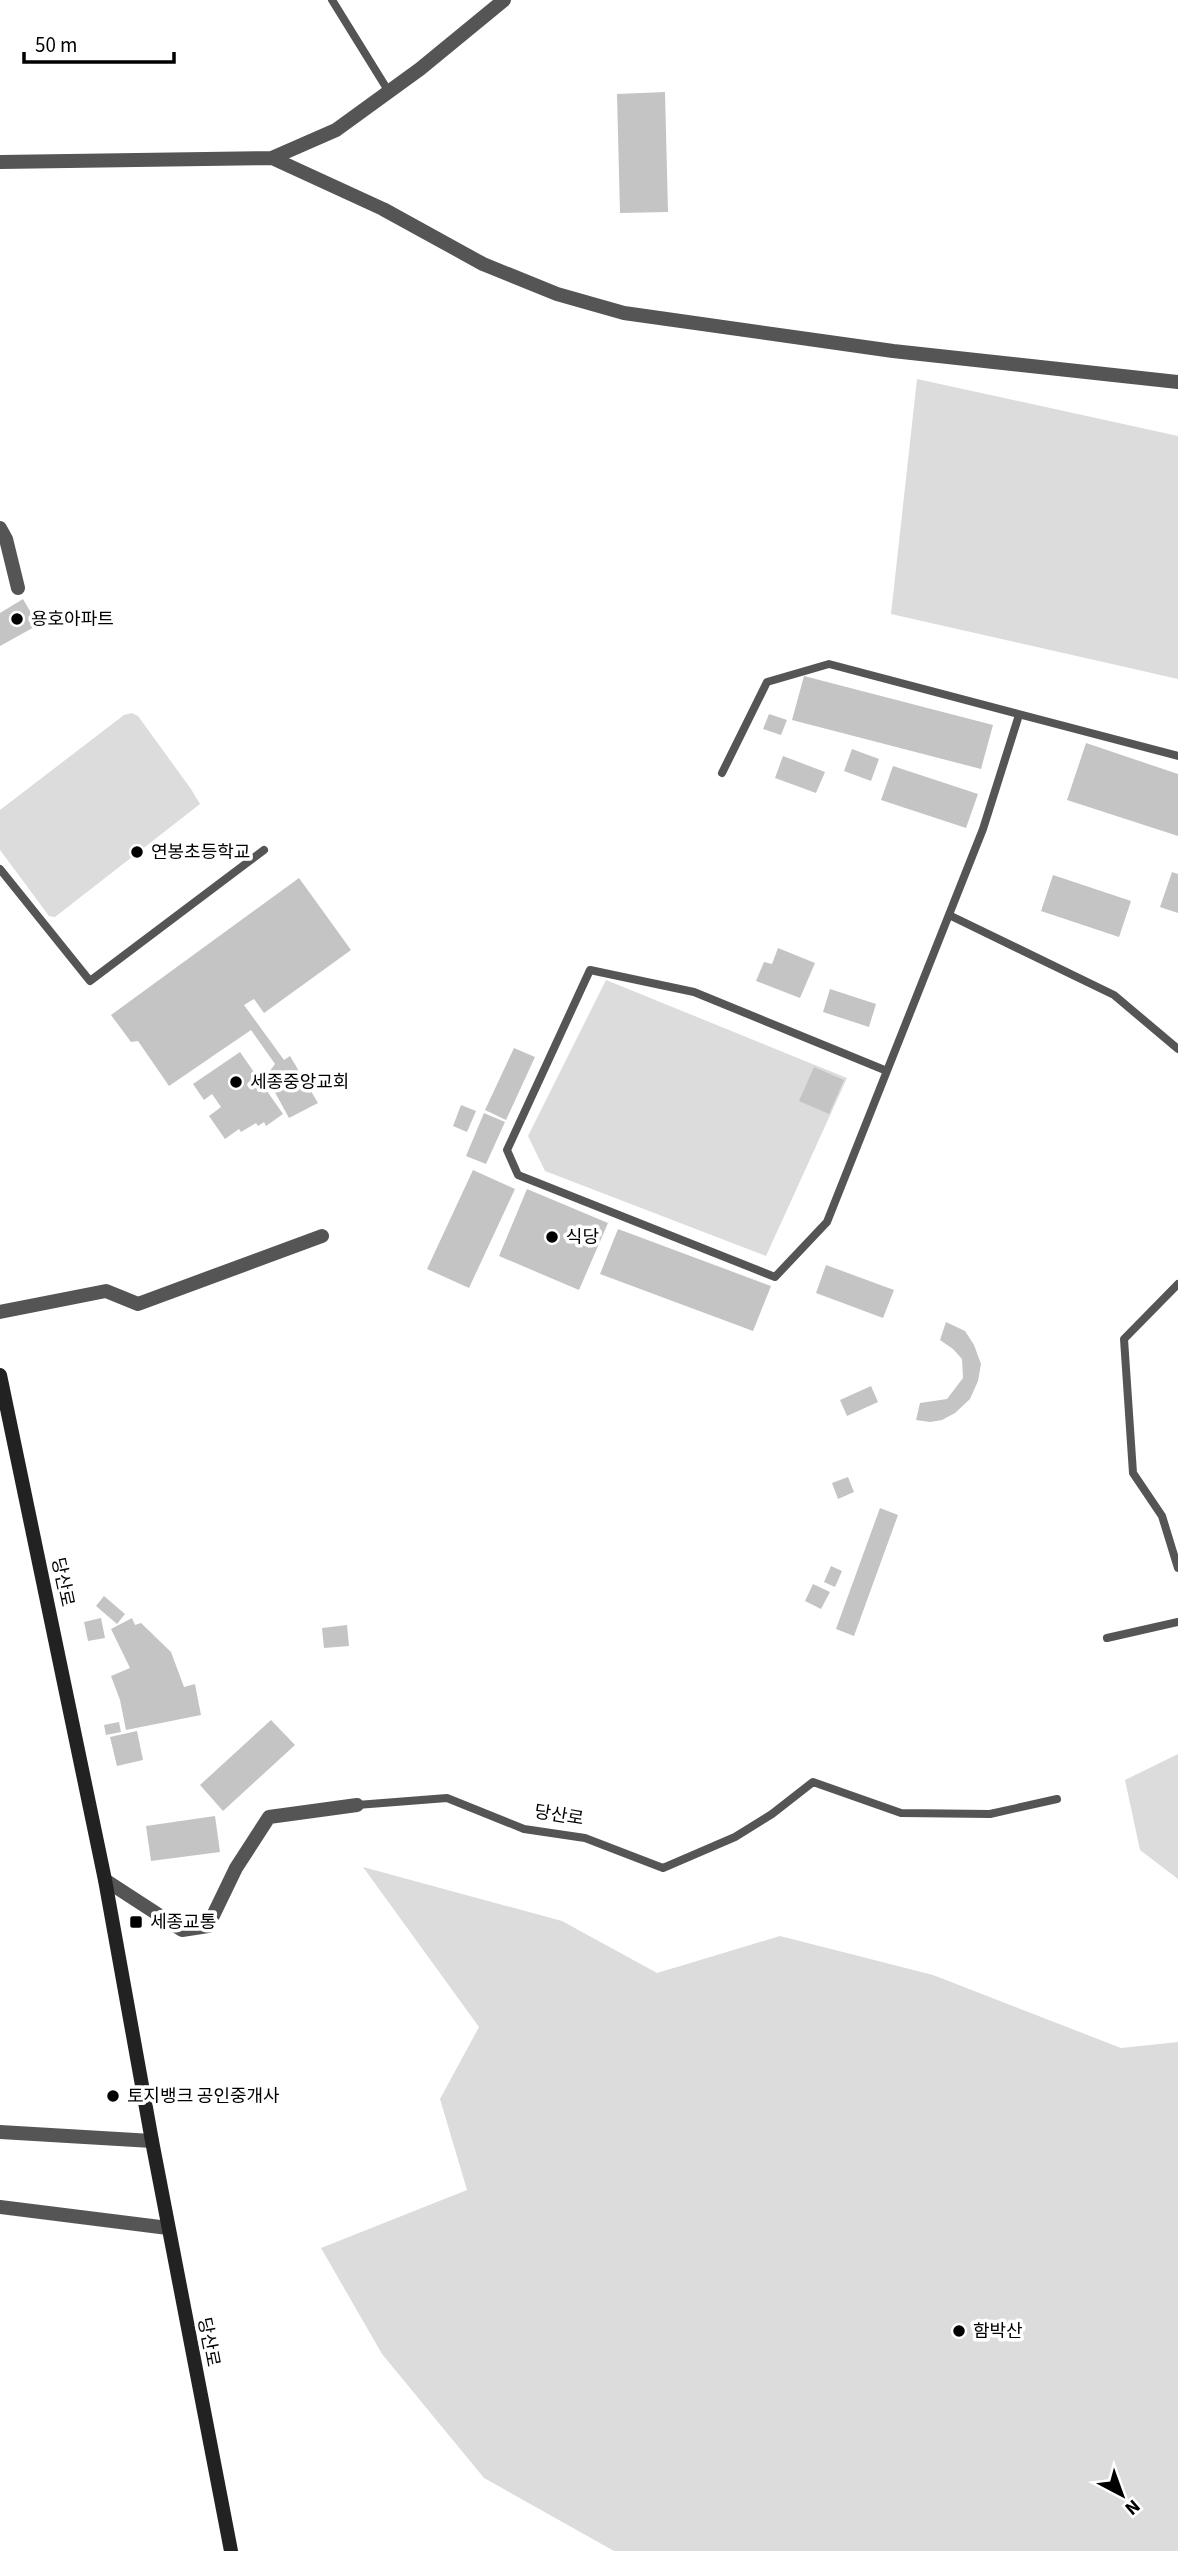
<svg xmlns="http://www.w3.org/2000/svg" width="1178" height="2551" viewBox="0 0 1178 2551" font-family="'Source Sans 3','Noto Sans KR',sans-serif">
<style>
.green{fill:#dcdcdc}
.building{fill:#c4c4c4}
.lines{fill:none;stroke-linecap:round;stroke-linejoin:round}
.service{stroke:#555;stroke-width:8}
.minor{stroke:#555;stroke-width:14}
.tertiary{stroke:#555;stroke-width:14}
.secondary{stroke:#222;stroke-width:14}
.poi-dot{fill:#000;stroke:#fff;stroke-width:2.5}
.labels{text-anchor:middle;stroke-width:7;stroke-linejoin:round;paint-order:stroke}
.poi-label{font-size:18px;fill:#000;stroke:#fff;text-anchor:start}
.street-label{font-size:18px;fill:#000;stroke:#fff}
</style>
<rect width="100%" height="100%" fill="#fff"/>
<path class="green" d="M917,379L1178,436V679L891,614Z
M132,713L138,716L191,789L200,804L55,917L49,916L0,850V810L124,715Z
M606,980L847,1078L766,1256L545,1171L528,1136Z
M1178,1754V1879L1140,1850L1125,1780Z
M363,1867L562,1921L657,1973L780,1936L933,1975L1121,2048L1178,2042V2551H614L484,2478L382,2354L321,2248L467,2190L440,2099L479,2027Z"/>
<path class="building" d="M665,92L668,212L620,213L617,94Z
M23,599L38,625L0,646V613Z
M804,676L993,725L981,769L792,720Z
M769,714L787,720L781,735L763,729Z
M1086,743L1178,774V836L1067,800Z
M852,749L879,759L871,781L844,771Z
M783,756L825,772L816,793L775,778Z
M893,766L978,794L966,828L881,800Z
M1172,872L1178,874V913L1160,907Z
M1053,875L1131,901L1119,937L1041,911Z
M299,878L351,950L264,1013L254,999L244,1005L284,1060L290,1056L318,1103L289,1118L266,1076L275,1064L251,1030L169,1086L138,1041L131,1042L111,1015Z
M778,948L815,963L800,998L756,981L764,962L772,964Z
M830,989L876,1004L869,1027L823,1012Z
M514,1048L535,1057L506,1120L485,1110Z
M240,1052L283,1114L266,1126L264,1122L258,1126L256,1123L241,1132L239,1129L225,1139L209,1116L221,1107L212,1094L204,1100L193,1084Z
M814,1067L844,1080L829,1114L799,1101Z
M461,1105L476,1111L467,1132L453,1126Z
M484,1113L505,1122L486,1164L466,1156Z
M473,1170L515,1189L469,1288L427,1269Z
M527,1189L608,1223L579,1290L499,1256Z
M618,1229L771,1286L753,1331L600,1274Z
M826,1265L894,1290L883,1318L816,1293Z
M946,1322L965,1331L974,1345L981,1364L978,1381L970,1399L955,1413L942,1420L930,1422L916,1420L920,1403L947,1399L963,1378L962,1359L953,1349L940,1340Z
M871,1386L878,1402L847,1416L840,1400Z
M848,1477L854,1492L838,1499L832,1483Z
M880,1508L898,1515L854,1636L836,1629Z
M831,1566L842,1571L835,1587L824,1582Z
M813,1584L830,1592L821,1609L805,1601Z
M104,1596L125,1614L117,1624L96,1606Z
M101,1618L105,1638L88,1641L84,1622Z
M132,1618L135,1625L141,1623L171,1652L184,1687L195,1684L201,1715L126,1730L120,1700L111,1676L130,1668L111,1629Z
M347,1625L349,1646L324,1648L322,1628Z
M271,1720L295,1745L223,1811L200,1785Z
M119,1722L121,1732L106,1735L104,1725Z
M137,1731L143,1760L117,1766L110,1737Z
M215,1816L220,1852L151,1861L146,1826Z"/>
<g class="lines">
<path class="service" d="M332,0L389,92
M722,773L767,682L829,664L1178,756
M0,869L90,981L264,850
M949,915L1114,995L1178,1049
M887,1071L694,992L590,970L507,1150L518,1175L775,1277L827,1222L983,829L1019,715
M1178,1284L1124,1339L1133,1473L1162,1516L1178,1568
M1107,1638L1178,1622
M357,1805L447,1798L524,1829L585,1838L663,1868L735,1837L772,1814L813,1782L901,1813L990,1814L1057,1799"/>
<path class="minor" d="M0,528L6,539L18,588
M0,1312L106,1291L138,1304L322,1236
M105,1880L182,1930L208,1926L236,1868L269,1817L357,1805
M0,2132L152,2141
M0,2207L168,2228"/>
<path class="tertiary" d="M272,158L336,130L420,69L504,0
M0,162L272,158L383,209L483,264L557,294L624,313L893,351L1178,382"/>
<path class="secondary" d="M0,1375L105,1880L152,2141L231,2551"/>
</g>
<g class="poi-dot">
<circle cx="17" cy="619" r="7"/>
<circle cx="137" cy="852" r="7"/>
<circle cx="236" cy="1082" r="7"/>
<circle cx="552" cy="1237" r="7"/>
<rect x="129" y="1915" width="14" height="14" rx="3.5"/>
<circle cx="113" cy="2096" r="7"/>
<circle cx="959" cy="2331" r="7"/>
</g>
<g class="labels">
<g class="poi-label">
<text x="31" y="625">용호아파트</text>
<text x="151" y="858">연봉초등학교</text>
<text x="250" y="1088">세종중앙교회</text>
<text x="566" y="1243">식당</text>
<text x="150" y="1928">세종교통</text>
<text x="127" y="2102">토지뱅크 공인중개사</text>
<text x="973" y="2337">함박산</text>
</g>
<g class="street-label">
<text transform="translate(63 1582) rotate(78)" y="6">당산로</text>
<text transform="translate(559 1815) rotate(9)" y="6">당산로</text>
<text transform="translate(209 2342) rotate(79)" y="6">당산로</text>
</g>
</g>
<g transform="translate(1122 2495) rotate(139)" stroke="#ffffff" stroke-width="5" paint-order="stroke">
<path d="M0-5L12 26L0 18L-12 26Z" fill="#000000"/>
<text y="-10" font-size="19" font-weight="bold" text-anchor="middle" fill="#000000">N</text>
</g>
<path d="M24 52v10h150v-10" fill="none" stroke="#000000" stroke-width="3.5"/>
<text x="35" y="52" font-size="21" fill="#000000" stroke="#ffffff" stroke-width="5" paint-order="stroke">50 m</text>
</svg>
